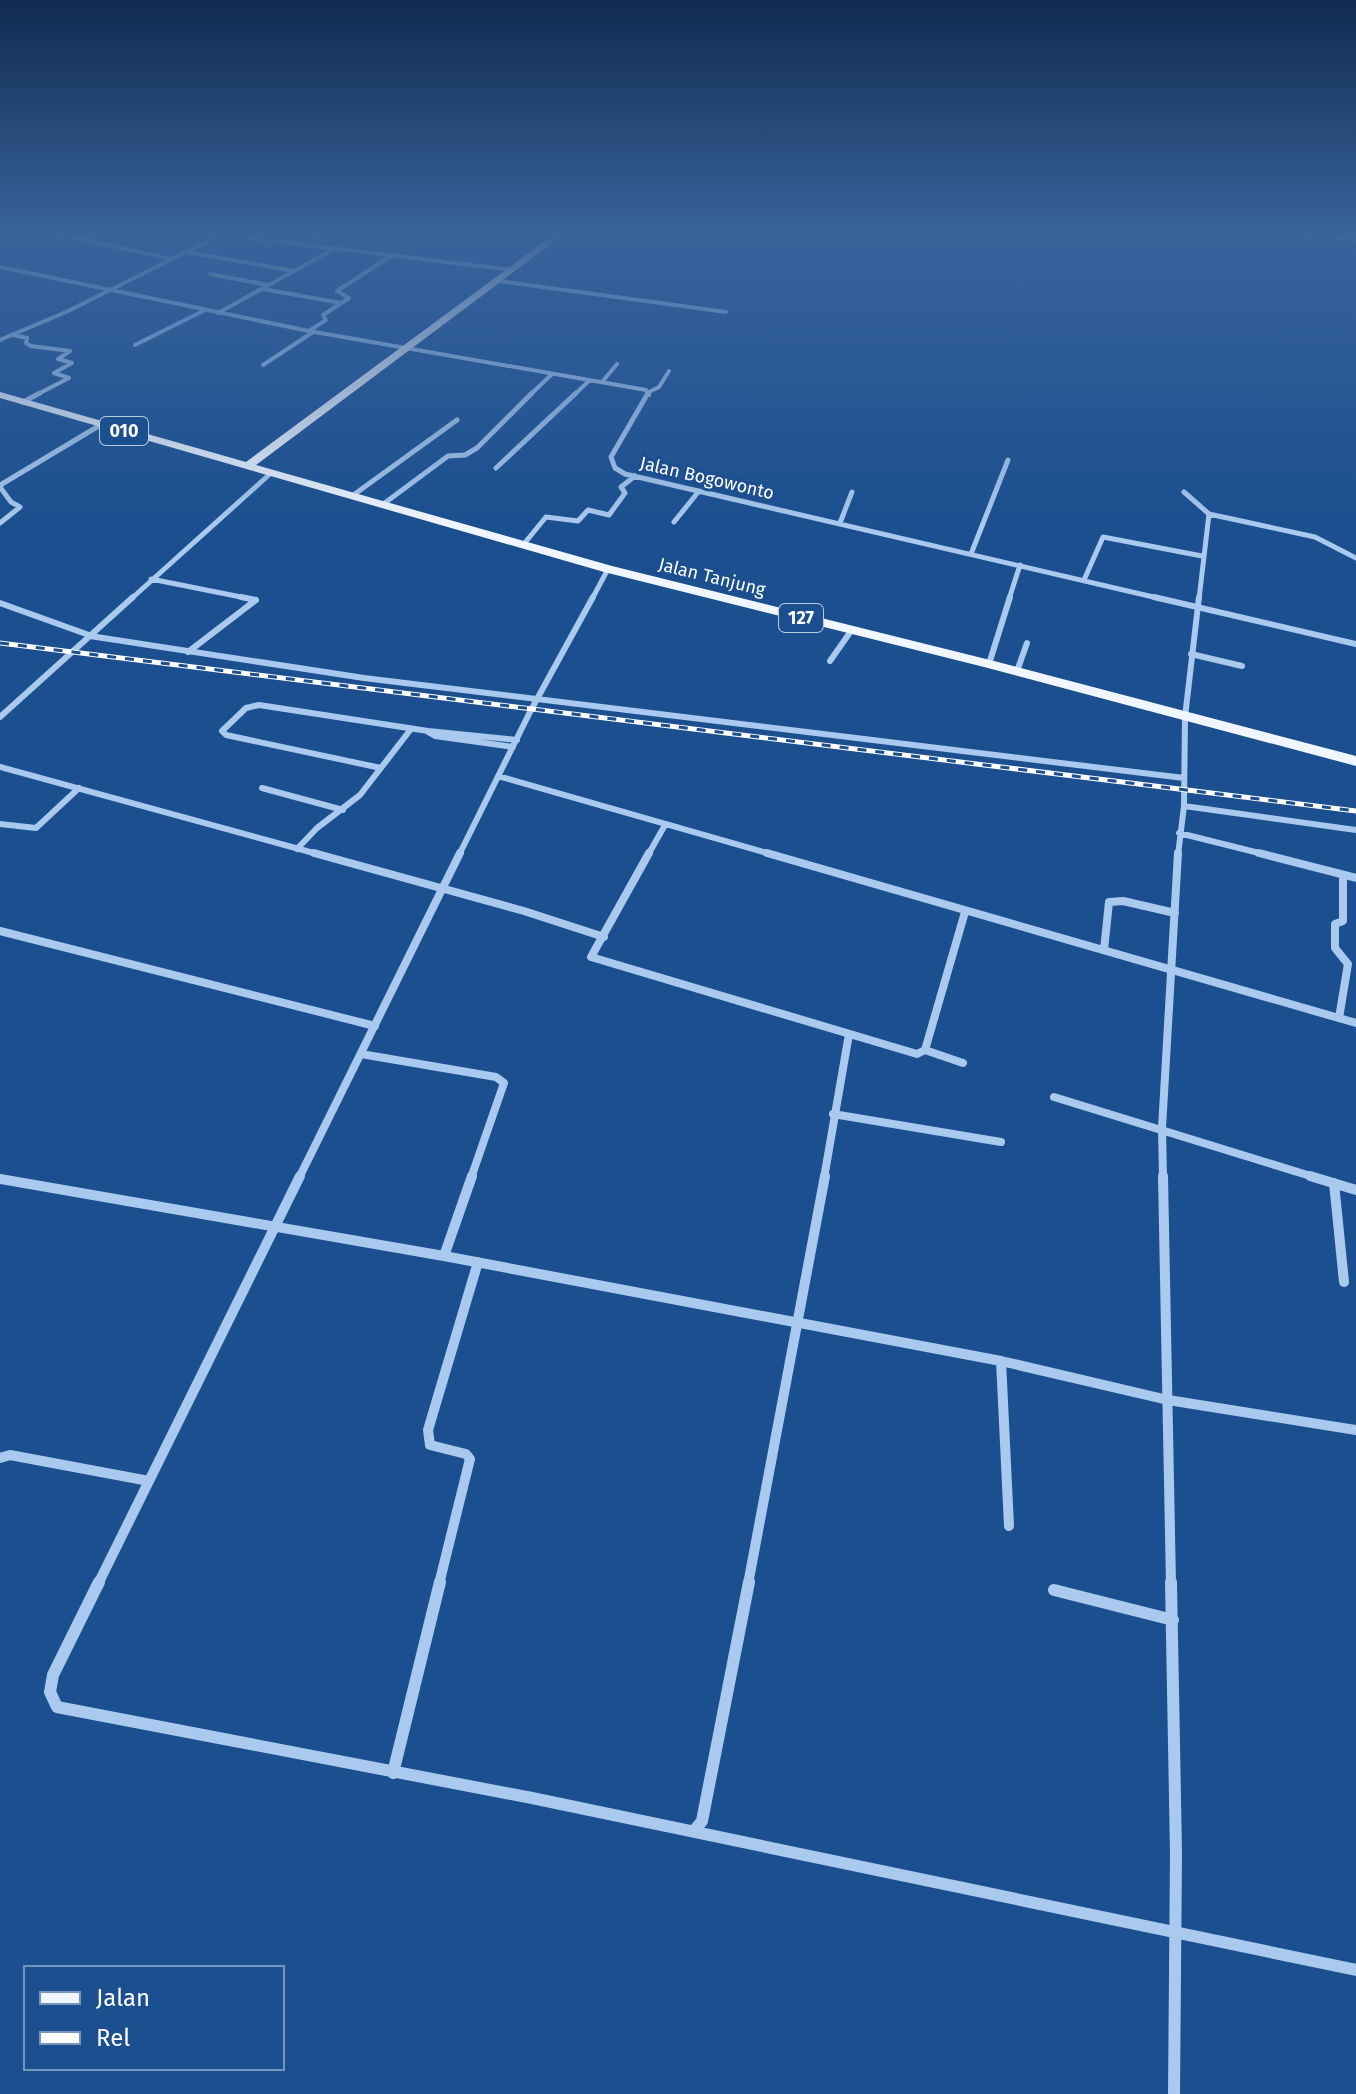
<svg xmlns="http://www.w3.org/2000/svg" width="1356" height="2094" viewBox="0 0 1356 2094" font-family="'Fira Sans',sans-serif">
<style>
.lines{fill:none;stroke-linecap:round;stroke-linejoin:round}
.street-far5{stroke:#a9c9ee;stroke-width:4}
.street-far4{stroke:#a9c9ee;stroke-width:5}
.street-far3{stroke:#a9c9ee;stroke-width:6}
.street-far2{stroke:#a9c9ee;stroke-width:8}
.street-far1{stroke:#a9c9ee;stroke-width:10}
.street{stroke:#a9c9ee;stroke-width:12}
.primary{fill:#f0f6ff;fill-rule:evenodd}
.rail-casing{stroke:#fff;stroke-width:5}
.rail{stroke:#1b4f8f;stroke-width:3;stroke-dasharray:9;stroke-linecap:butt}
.labels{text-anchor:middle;stroke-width:6;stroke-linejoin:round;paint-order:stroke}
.shield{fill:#1b4f8f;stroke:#bbcadd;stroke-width:2}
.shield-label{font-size:18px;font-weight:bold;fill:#fff}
.far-street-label{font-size:18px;fill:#fff;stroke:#1b4f8f}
</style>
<rect width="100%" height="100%" fill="#1b4f8f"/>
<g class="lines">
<path class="street-far5" d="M49,232L171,259
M200,232L512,270
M1285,232L1356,240
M1352,232L1356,233
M81,239L97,232
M306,246L327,232
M186,252L294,271
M0,267L309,331L646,390L649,395
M210,274L268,285
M499,281L726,312
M263,289L341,303
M218,313L332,250
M309,331L326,320L323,315L349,298L337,291L391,256
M14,335L27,338L26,343L31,346L70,351L58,359L72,363L54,373L69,378L36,395
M0,340L66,312L220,235
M135,345L203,311
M263,365L313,332
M602,382L617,364
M649,392L659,387L669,371
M530,395L552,374
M574,395L590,380"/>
<path class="street-far4" d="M648,393L611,457L615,468L625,474L1162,599
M23,402L40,393
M496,468L576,393
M1184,492L1209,514L1199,599
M352,496L457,420
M382,505L448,456L465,455L477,448L532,393
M1209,514L1315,537L1356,558
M674,522L699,491
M0,523L20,507L11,502L0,487L2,484L102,424
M840,523L852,492
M523,545L546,517L578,521L588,510L609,515L625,493L621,487L635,476
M971,554L1008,460
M151,579L251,599
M1084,580L1103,537L1202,556
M131,599L271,473
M592,599L608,569
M1009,599L1020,565"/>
<path class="street-far3" d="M241,597L256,600
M1154,597L1356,644
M0,603L89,635
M90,636L364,678L1184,778
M188,652L256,600
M1191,654L1242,666
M830,661L851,631
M989,664L1010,597
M1017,671L1027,643
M0,717L133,597
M428,732L435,736L513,747
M0,767L321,855
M381,768L226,735L222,731L246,708L259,705L428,731L517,740
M498,776L774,855
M262,788L343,810
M1184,806L1356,830
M0,824L36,828L79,788
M1179,833L1267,855
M297,849L317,828L360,795L411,729
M459,855L531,710L593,597
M648,855L665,825
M1178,855L1184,806L1185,717L1199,597"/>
<path class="street-far2" d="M314,853L524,911L604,937
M649,853L591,957L917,1054L925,1050L965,912
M767,853L1356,1023
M1259,853L1356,878
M0,931L375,1026
M1104,950L1109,902L1123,901L1175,913
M1339,1018L1348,964L1335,948V924L1343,921V875
M925,1050L963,1063
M361,1054L496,1077L504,1083L471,1178
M1054,1097L1317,1178
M833,1114L1001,1142
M299,1178L460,853
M824,1178L849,1034
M1163,1178L1162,1128L1178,853"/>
<path class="street-far1" d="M1163,1176L1171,1584
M1310,1176L1356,1190
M0,1179L444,1256L1001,1361L1168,1400L1356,1430
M1334,1183L1344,1282
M444,1256L472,1176
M1001,1361L1009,1526
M0,1458L10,1455L149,1481
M98,1584L300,1176
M439,1584L470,1459L466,1454L430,1445L428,1430L478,1262
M748,1584L825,1176"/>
<path class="street" d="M99,1582L53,1675L50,1692L57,1707L532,1798L1356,1970
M1171,1582L1176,1853L1174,2094
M1054,1590L1173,1620
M393,1773L440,1582
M694,1831L702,1821L749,1582"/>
<path class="primary" d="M557,232H567L256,465L612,566L994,661L1356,756V766L984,667L604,572L0,398V392L246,462Z"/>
<defs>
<path id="rail" d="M0,643L1356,811"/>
</defs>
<use href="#rail" class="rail-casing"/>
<use href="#rail" class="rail"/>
</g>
<linearGradient id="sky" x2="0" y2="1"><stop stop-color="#0f2b4f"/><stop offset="0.44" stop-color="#39639b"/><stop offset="1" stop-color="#39639b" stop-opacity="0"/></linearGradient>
<rect width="1356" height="526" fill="url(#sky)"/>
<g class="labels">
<g class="shield">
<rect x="100" y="417" width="48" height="28" rx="6"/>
<rect x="779" y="604" width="44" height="28" rx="6"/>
</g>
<g class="shield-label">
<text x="124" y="437">010</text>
<text x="801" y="624">127</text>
</g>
<g class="far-street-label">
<text transform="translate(707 478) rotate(13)" y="6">Jalan Bogowonto</text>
<text transform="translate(712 577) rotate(14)" y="6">Jalan Tanjung</text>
</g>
</g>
<rect x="24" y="1966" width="260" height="104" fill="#1b4f8f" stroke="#7695bc" stroke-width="2"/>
<rect x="40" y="1992" width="40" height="12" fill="#f0f6ff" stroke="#7695bc" stroke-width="2"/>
<text x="96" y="2006" font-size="24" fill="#ffffff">Jalan</text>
<rect x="40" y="2032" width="40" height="12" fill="#ffffff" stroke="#7695bc" stroke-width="2"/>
<text x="96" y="2046" font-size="24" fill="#ffffff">Rel</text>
</svg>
